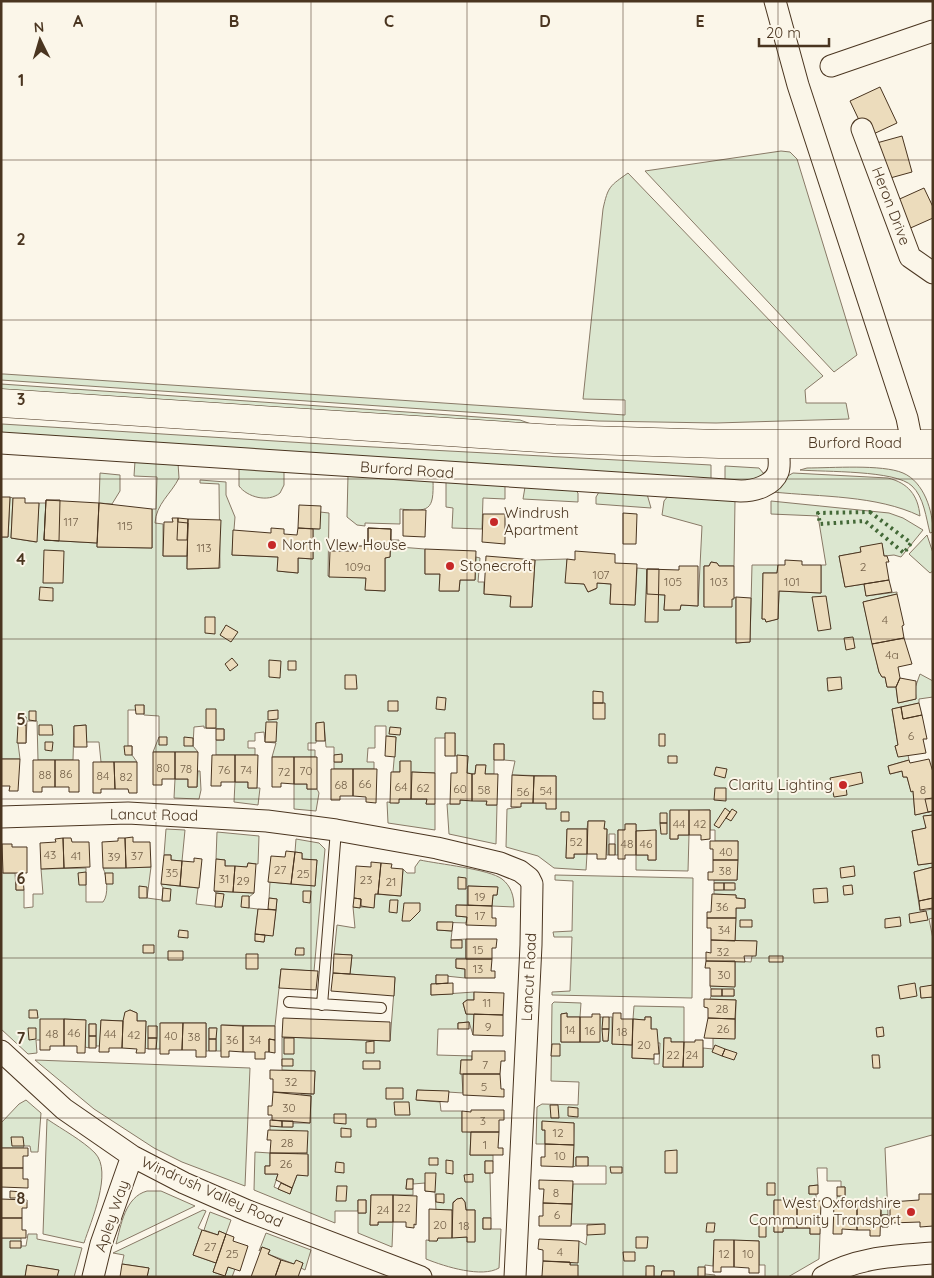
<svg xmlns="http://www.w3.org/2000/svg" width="934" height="1278" viewBox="0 0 934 1278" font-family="Quicksand,sans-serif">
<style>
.green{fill:#dce7d0;stroke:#887966}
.building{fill:#ecdcbc;stroke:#4a3520}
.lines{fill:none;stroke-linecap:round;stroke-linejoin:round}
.service-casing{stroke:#4a3520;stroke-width:12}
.minor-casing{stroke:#4a3520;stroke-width:23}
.secondary-casing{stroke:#4a3520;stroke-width:29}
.service{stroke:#fbf6e9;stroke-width:10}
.minor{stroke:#fbf6e9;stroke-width:21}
.secondary{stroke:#fbf6e9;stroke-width:28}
.hedge{stroke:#436837;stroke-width:4;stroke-dasharray:2.5 4;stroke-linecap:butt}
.grid{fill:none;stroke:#4a3520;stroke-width:1;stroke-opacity:0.55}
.poi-dot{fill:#c62828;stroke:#fbf6e9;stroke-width:2}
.labels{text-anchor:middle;stroke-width:4;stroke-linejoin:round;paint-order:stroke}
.number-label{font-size:12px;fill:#725f47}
.street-label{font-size:15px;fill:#4a3520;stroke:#fbf6e9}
.poi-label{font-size:15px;fill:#4a3520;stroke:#fbf6e9;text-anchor:start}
.grid-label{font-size:16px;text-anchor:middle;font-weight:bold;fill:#4a3520;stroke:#fbf6e9;stroke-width:4;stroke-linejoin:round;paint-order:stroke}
</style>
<rect width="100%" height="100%" fill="#fbf6e9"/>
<path class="green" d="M781,151L790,152L797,159L857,355L834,372L645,171Z
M628,173L823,376L805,390L806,403H846L849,419L716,423L598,421L1,380V374H4L625,415V400L583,399L603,209C608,186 610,186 628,173Z
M1,384L450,415L520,420L534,425L1,390Z
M2,424L355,446L711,465V481L2,435Z
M135,461L178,463L179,478C171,494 156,504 155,523L163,524V556H187V569L220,568L219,484L200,483V480L226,482V495L235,517L232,555L278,557V571L298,573V558L313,559V529H319L320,512L329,513L328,576L366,578V590L385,591V558L390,557L391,540H399V547L425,549V574H440V591H459L460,580H475L476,557L480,558L478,582H484V594L511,596V607H532L535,560L567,559L566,582L584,584L588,592L596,589L597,583L611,584L610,604L635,605L637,568L647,569V594L665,595L664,610H680L681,605L698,606L702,526L662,515L664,501L668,496L735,501L734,566H719L717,563L711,562L709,566H704V607L736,597V643L750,642L752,565H778L777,573H763L762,619H765L766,622L778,619L779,591L821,593V565H826L818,516L771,514V501L889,513L903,518L923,530L901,557L894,555L884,556L882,544L861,547V552L839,556L845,587L864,584L866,596L897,592V594L863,602L879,672L882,677H885L887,687H896L898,703L916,699L915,688L920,674L933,681V697L919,699V703L892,709L898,745L895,746L898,756L908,755L909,760L888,766L890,774L902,771L903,777H907L911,791H913L915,815L933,811V815L924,816L926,828L912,831L918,865L933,863V867L914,872L920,911L933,909V918L929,919L933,939V985L920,988L921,998L933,997V1139L932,1135L885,1148L888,1215H882V1227L881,1204L837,1203V1196H845V1187H841V1181H827V1168H817L818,1185L809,1186V1194H816V1201H774V1232H783V1228H810V1234H820L819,1259L788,1277H765V1265H759V1241L714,1240L713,1266L705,1265V1274L715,1275V1277H674V1271H662L661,1277H654V1266H647L646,1277H578L570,1265L579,1241L586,1245L587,1235L604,1224H571L573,1184H606V1166H588V1157H576V1166L573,1167L574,1123L542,1122V1130H545V1144H536L537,1107L542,1104L578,1105L579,1082L551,1081L552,1004L554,1002L581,1003L580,1017H567V1013L561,1014V1042H599L600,1017H603V1041H608L609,1017H612V1044L632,1045V1058L654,1059V1064H659L660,1043H657L651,1029V1017H645V1020L633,1019L634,1006L684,1007V1042H671L670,1038H664L663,1067H703V1048L713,1049V1038H735L736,1000L710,999L711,996H734V990L711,989L710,986H735V961L751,962L752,956L756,955V941H735L736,908H745V899L736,898V895L714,894V890L735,889L734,883H714V880H737L738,841H715V830H710V810L670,811V839H678V835H689L688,871L636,870V855H648V860H656V830L636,831V824H626L625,830H618V855H615V834H609V855H607V829H604V821H588L587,829H567L566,858H574V854H587L586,870L554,868L538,856L506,847L507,809L520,807L521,803H546L556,809V776L512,775L515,761L504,760V744H494V774H485V765H476L475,774L467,773L468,756H455V733L445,738H435V773L411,772L400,761V772H393L396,737L386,736V726H375V748H368L367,762H374V769H334V762H342V755H334V747H326L324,723H316V743H308V750H315V757H272L276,743L265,742L264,732L255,733V741H248V748H255V755H216V740H224V729L204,728V726L194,727L193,746L198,752H153L159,737V716L144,715V705L136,710H128V746H132V755L137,762H101L99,742H86V725L74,726L73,760H38L37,721H27L26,743H18L20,759H1V537H8L10,497L13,498L11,538L36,542L39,503H46L44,540L97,543V547L152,548V509H156L157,477L134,476Z
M725,466L759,468L764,474L753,481L725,480Z
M239,467L284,470V485L280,493C268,503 247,497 239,486Z
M807,468C831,468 882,464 903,473C924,482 933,511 933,532L930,533C926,518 924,497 912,486C896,470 824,472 800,470Z
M100,473L120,475V491L112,504L99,503Z
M793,473L888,478C908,483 918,495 920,516C876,495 821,497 773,492L786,477Z
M348,475L433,480C434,511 429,512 400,509V524L365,523V526L357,525L347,517Z
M446,481L505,485V499L483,498L482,529L452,528L453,508L446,507Z
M525,487L575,490L578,493V502L523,499Z
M599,492L647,494L651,508L596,504V497Z
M927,535L933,553V571L930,573L909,554Z
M198,771H200L201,790L199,799L174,798L175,779H188V787H197Z
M235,782H248V788H260L258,805L234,802Z
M294,784H307V789H317L319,793L316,811L294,809Z
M399,799H427L426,804H435V830L388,823L387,802L398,803Z
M460,800L487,801V805H497L496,844L449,834L447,804H459Z
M166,829L185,830L182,861L171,860V855H164Z
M217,832L259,836L258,864L248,863L247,867L225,866V860L216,859Z
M296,839L319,843L325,849L314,971L281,969L275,1026L222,1025L221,1051H216V1028H209V1051H206V1023H161L160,1049H156L157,1026L148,1049L145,1048L146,1021H137V1013L130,1010L125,1013L124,1021L101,1020L100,1046H96V1024H89V1048L85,1047V1020L64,1019L40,1040H36L37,1053L28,1054L1,1029V873H15L16,890H24V908L33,907V894H43L41,869L86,868V902H103C109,895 107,876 103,868L151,867L147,898L162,900L163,888L161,884L198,888L196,904L222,907L223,894L216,893L214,891L254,893L249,897V908L258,909L255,941L264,942L265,935H273L277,899L269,898L270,882L315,886L317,860L302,859V853L295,852Z
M420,860C438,864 489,869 502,879C511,886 514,896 514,907L492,906L493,895H497V887L468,886V905H456V916L467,917L466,923L437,922V930L452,931L451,940L466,939V959H456V968L465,969V978L436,975V984H431V995L474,992V1000H467L463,1003L466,1014H474L473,1035L469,1022L458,1023V1029H438L437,1055L472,1056V1060H461L463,1093L417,1090V1100L440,1102L441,1111H462V1131L471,1132L470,1155H493V1161H485V1173H490L491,1218H483V1229H501L499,1268C482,1278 446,1267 426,1259V1240L437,1241L438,1238L467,1237L475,1241V1210H466L465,1202L462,1198L457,1199L453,1202V1210H436L435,1192L425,1191V1183L413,1184V1179H407L406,1189H413V1195H371L370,1225H378V1222H393L392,1247L358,1233V1213H366V1200H358V1211H335V1223L254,1190L255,1152L270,1153V1166H265V1174H278L274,1187L290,1194L297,1175H308V1155H299L270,1130V1126L292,1127L293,1123H310L311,1096L301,1095V1094H314L315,1071L282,1070V1037L390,1041L395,978L350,974L352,955L334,954L337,925L355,928L353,907H374L375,894L401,896L403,869L407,873H415V867Z
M555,875L693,878L692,998L552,995V992L570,991L572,937H554L553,932L572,931L573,881L555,880Z
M35,1060L250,1068L245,1186L182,1162L154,1148L94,1109Z
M26,1100L41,1113L38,1152H31L30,1146H24L23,1148H1V1123L19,1104Z
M47,1119C63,1130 82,1140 95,1153C113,1172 91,1221 84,1243L43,1234Z
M147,1191H161L195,1206L116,1244C121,1225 125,1197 147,1191Z
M203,1210L206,1211L198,1228L202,1230L193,1255L216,1263L213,1272L225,1276L228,1267L235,1269L232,1277H147L149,1268L122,1264L124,1255L113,1253Z
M210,1212L231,1220L226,1234L219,1231L218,1235L204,1230Z
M266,1233L311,1250L305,1270L301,1268L303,1263L294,1264L268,1254L270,1250L262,1247L259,1251Z
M28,1234H37V1239L82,1248L74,1277H57L58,1270L27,1265L25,1277H1V1238H21V1246H26Z"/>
<path class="building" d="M880,87L897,123L867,137L850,101Z
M902,136L912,172L883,180L873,144Z
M924,188L933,207V218L906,230L893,202Z
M1,497H10L8,537H1Z
M13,498H25V503H39L37,542L11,538Z
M46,500H60L59,541L44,540Z
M46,500L99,503L97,543L44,540Z
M99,503L152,509V548L97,547Z
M299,505L321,506L320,529L298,528Z
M403,510H426L425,537L403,536Z
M623,513L637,514L636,544H623Z
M483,514H505V544L482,542Z
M172,518H178V522L188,523L187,556H163L164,522H173Z
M178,518L188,519L187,540H177Z
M188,519L221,520L219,568L187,569Z
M271,528L284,529V534L297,535L298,528L313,529V559L298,558V573L277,571L278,557L232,555L233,530L271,533Z
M368,528L391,529V547L368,546Z
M368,528L391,529L390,557L385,558V591L365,590L366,578L329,577L330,551H354L355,546H368Z
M882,543L884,556H887L889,562H886L889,580L845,587L839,556L861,552L860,547Z
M425,549L476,551L475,580H460L459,591H439L440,574H425Z
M44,550L64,551L63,583H43Z
M575,551L615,554V563L637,564L635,605L610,604L611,584L597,583V588L588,592L584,584L565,583L567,559L575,560Z
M486,556L535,560L532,607H510L511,596L484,594Z
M785,560L802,561V565H821V593L779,591L778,619L766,622L765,619H762L763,573H777L778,565H785Z
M711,562L717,563L719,566H734V599H732V607H704V566H709Z
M679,566H698V606L681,605L680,610H664L665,595L647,594V569L679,570Z
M647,569H659L658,622H645Z
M889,580L892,592L866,596L864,584Z
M40,587L53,588V601L39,600Z
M897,594L904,625L902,626L904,638L872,644L863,602Z
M826,596L831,629L818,631L812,597Z
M736,597L751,598L750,642L736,643Z
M205,617H215V634L205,633Z
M226,625L238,632L231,642L220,635Z
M853,637L855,648L846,650L844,638Z
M904,638L912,664L898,667L900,678L896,687H887L885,677H882L879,672L872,644Z
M232,658L238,665L230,671L225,664Z
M269,660L281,661L280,678L269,677Z
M288,661H296V670H288Z
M345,675H356L357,689H345Z
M841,677L842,689L828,691L827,678Z
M900,678L916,681V699L898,703L896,687Z
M593,691L603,692V703H593Z
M437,697L446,698L445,710L436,709Z
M388,701H398V711H388Z
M593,703H605V719H593Z
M919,703L922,715L903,719L901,707Z
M135,705H144V714H136Z
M901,707L903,719L922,715L927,739H923L926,753L898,757L895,746L898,745L892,709Z
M206,709H216V728H206Z
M278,710V719L268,720V711Z
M29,711H36V721L29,720Z
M18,717H26V725H18Z
M266,722H277L276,742H265Z
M324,722L325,741H316V723Z
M18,725H26V743H17Z
M39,725H52L53,735H39Z
M86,725L87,747H74V726Z
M390,727L401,728L400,735L389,734Z
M216,729H224V740H216Z
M445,733H455V756H445Z
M659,734H665V746H659Z
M386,736L396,737L395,757L385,756Z
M159,737H167V745H159Z
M184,737L193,738V746H184Z
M45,742H53L52,751L45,750Z
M494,744H504V760H494Z
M124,746H132V755H125Z
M153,752H175V779H162V785H153Z
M175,752H198L197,787H188V779H175Z
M342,754V762H334V755Z
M212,755H235V782H221V786H211Z
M235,755H258L257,788H248V782H235Z
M457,755L468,756L467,773L472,774V801L460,800V804H450L451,773H457Z
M668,756H677V763H668Z
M272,757H294V784L281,783V787H272Z
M294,757H317V789H307V784H294Z
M1,759H20L18,791H9L10,786H1Z
M929,759L933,772V811L915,815L913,791L911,792L907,777H903L902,771L890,774L888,766L909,760L910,763Z
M33,760H55V787H42V792H33Z
M55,760H79V792H69V787H55Z
M400,761H411V799H399V803H390L391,772H400Z
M93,762H114L115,789H101V793H93Z
M114,762H137V793H129L128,789H115Z
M476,765H486L485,774H498L497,805H486L487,801H472V774H475Z
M716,767L727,769L725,778L714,775Z
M331,769H353V796H340V800H331Z
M353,769H377L376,803L366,802V797L353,796Z
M412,772L435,773V804H426L427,799H411Z
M861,772L863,783L846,787L847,795L834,797L830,778Z
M512,775L534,776L533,803H521V807H511Z
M534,776H556V809H546V803H533Z
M715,788H726V801L714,800Z
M933,798V811L928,812L925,799Z
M725,808L730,812L719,828L714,825Z
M732,809L737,812L731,821L726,818Z
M670,810H689V835H678V839H670Z
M689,810H710V839L701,840V835H689Z
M561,812H569V821H561Z
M660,813H667V823H660Z
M933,815V863L918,865L912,831L926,828L923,816Z
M588,821H605L604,829H607L606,859H597V854H587Z
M660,823H667V834H661Z
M625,824H636V855H625V859H618V830H625Z
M567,829H587V854H574V858H566Z
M656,830V860H648V855H636V831Z
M133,837V842H150L151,867L126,868L125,838Z
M63,838H71L72,842H89L90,867L64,868Z
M63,838L64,868L41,869L40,843L56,842L55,839Z
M118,838H125L126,868H103L102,842L118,841Z
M710,841H738V860H713V849H710Z
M2,844H12V847H27V873H3Z
M609,844H615V855H609Z
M286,851L295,852L291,884L268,882L271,856L285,857Z
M295,852L302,853V859L317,860L315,886L291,884Z
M164,855H171V860L182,861L180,886L161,884Z
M194,858L202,859L199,888L180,886L182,861L194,862Z
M216,859L225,860V866H235L233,892L214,891Z
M713,860H738L737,880H708V872H713Z
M371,862L381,863L378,894H375L374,908L361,906V899L354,898L356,866L371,867Z
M248,863L256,864L254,893L233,892L235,866L247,867Z
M381,863L392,864L391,868L403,869L401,896L378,894Z
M854,866L855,876L841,878L840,868Z
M933,867V898L919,901L914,872Z
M86,872V885H79L78,873Z
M105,873H113V884H106Z
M458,877L466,878V889H458Z
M16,878H23L24,890H16Z
M714,883H724V890H714Z
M724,883H735V890H724Z
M852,885L853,894L844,895L843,886Z
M139,886L147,887V898H139Z
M468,886L498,887L497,895H493L492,906L468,905Z
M163,888L171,889L170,901H162Z
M827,888L828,902L814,903L813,889Z
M303,891H311L310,903L303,902Z
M216,893L224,894L222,907H215Z
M712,894L736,895V898L745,899V908H736V918H707V912H711Z
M242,896H249V908L241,907Z
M269,898L277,899L276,910L268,909Z
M354,898L361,899L360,908L353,907Z
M933,898V908L920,910L919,901Z
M390,900H398L397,913L389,912Z
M404,903H420V911L410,921H402Z
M456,905L492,906V918H496V926L466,925L467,917L456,916Z
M258,909L276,910L273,936L255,934Z
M926,911L928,920L910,923L909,914Z
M900,917L901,926L885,928V919Z
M707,918H736L735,941L711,940V928H707Z
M740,920H752V927H740Z
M437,922H453L452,931L437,930Z
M179,930L188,931V938L178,937Z
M255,934L265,935L264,942L255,941Z
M466,939H497L496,948H492V959H466Z
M451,940H462V948H451Z
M711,940L757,941L756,956H744L745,962L706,961V952L711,953Z
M143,945H154V953H143Z
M296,948H304V955H295Z
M168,951H183V960H168Z
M246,954H258V969H246Z
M334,954L352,955L350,974L333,973Z
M769,956H783V962H769Z
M456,959H492L491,971H495V978H465V969L456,968Z
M706,961H735V987L710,986V968H705Z
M281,969L318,971L316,990L279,988Z
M333,973L395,977L394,996L331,991Z
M436,975H448V983L436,984Z
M453,983V994L431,995V984Z
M915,983L917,996L900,999L898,986Z
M933,985V997L921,998L920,987Z
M711,989H722V996H711Z
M722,989H734V996H722Z
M474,992L504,993L503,1015L466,1014L463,1003L467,1000H474Z
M704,999L736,1000L735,1019L708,1018V1008L704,1007Z
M29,1010H37L38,1018H29Z
M130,1010L137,1013V1021H146L145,1053H136L137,1049L122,1048L123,1021L125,1012Z
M567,1013V1017H580V1042H561V1014Z
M613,1013H621V1019H633L632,1045L612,1044Z
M474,1014L503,1015V1036L473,1035Z
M592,1014H600V1042H580V1017H592Z
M603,1017H609V1029H602Z
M645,1017H651V1029H657L659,1054H654V1059L632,1058L633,1019L645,1020Z
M283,1018L390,1022V1041L282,1037Z
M708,1018L735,1019V1039L704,1038Z
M40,1019H64V1046H50V1050H40Z
M64,1019L86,1020L85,1053H77V1046H64Z
M101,1020L123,1021L122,1048H109V1052H99Z
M469,1022V1029H458V1023Z
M160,1023H183L182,1050H169V1054H160Z
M183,1023H206V1057H196V1050H182Z
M89,1024H96V1036H89Z
M221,1025L243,1026V1052L229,1051V1057H221Z
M148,1026H157V1038H148Z
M243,1026H275V1040L269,1039V1052H265V1059H255V1052H243Z
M883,1027L884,1036L877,1037L876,1028Z
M28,1028H36V1039L29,1040Z
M209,1028H217L216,1039H209Z
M602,1029H609L608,1041H603Z
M89,1036H96V1048H89Z
M148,1038H157L156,1049H148Z
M284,1038H294V1054H284Z
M664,1038H671V1042H684L683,1067H663Z
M209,1039H216V1051H209Z
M269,1039L275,1040V1053L269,1052Z
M695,1040H703V1067H683L684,1042H695Z
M374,1041V1053H366V1042Z
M552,1044H560V1056H551Z
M715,1045L725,1049L722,1056L712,1052Z
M725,1049L737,1053L734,1060L722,1056Z
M472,1051H505V1061H501L500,1074H460L461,1060H472Z
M872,1055H879L880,1068H873Z
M282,1059H293V1066H282Z
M363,1061H380V1069H363Z
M270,1070L315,1071L314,1094L273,1092V1079H270Z
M463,1074H500L501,1089H504V1097L463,1095Z
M386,1088H403V1099H386Z
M417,1090L449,1091L448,1102L416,1100Z
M273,1092L311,1096L310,1123L272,1120V1115H268V1106H272Z
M394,1102H409L410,1115H395Z
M550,1105H558L559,1118H551Z
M568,1107L578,1108V1117L568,1116Z
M471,1110H504V1120H499V1132H462V1111L471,1112Z
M334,1114H346V1124L334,1123Z
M367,1119H376V1127H367Z
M270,1120L282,1121V1127L270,1126Z
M282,1121H293V1127H282Z
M542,1121L574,1123V1145L545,1144V1130H542Z
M341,1128L351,1129V1137H341Z
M268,1130L308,1131L307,1153H270L271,1140H267Z
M471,1132H499L498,1148H503V1155H470Z
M11,1137H23L24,1146H12Z
M545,1144L574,1145L573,1167L541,1166V1157H545Z
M1,1148H28V1156H23V1168H1Z
M677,1150V1173H665V1151Z
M270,1153L308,1154V1176L297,1175L292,1188L276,1180L278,1174H265V1166H270Z
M576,1157H588V1166H576Z
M429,1158H438V1165H429Z
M446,1160L453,1161V1174L446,1173Z
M485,1161H493V1173H485Z
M336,1162L344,1163V1173L335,1172Z
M610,1167H622V1173H611Z
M1,1168H23V1179H28V1188L1,1187Z
M425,1173H436L435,1192L425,1191Z
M473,1174V1182H465L464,1175Z
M407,1179H413V1189H406Z
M539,1180L573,1181L572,1204L543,1203L544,1189H539Z
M281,1183L292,1188L290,1194L278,1189Z
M767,1183H775V1195H767Z
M818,1185V1194H809V1186Z
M337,1186H347L346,1201H336Z
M837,1187H845V1196H837Z
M10,1191L22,1192V1198H10Z
M436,1194H444V1203L436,1202Z
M919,1194H933V1226L920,1227V1222L890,1223V1202L919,1200Z
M371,1195H393V1222H378V1225H370Z
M393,1195L417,1196L416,1225L414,1224V1228L406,1227V1222H393Z
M462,1198L465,1202L466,1210H475V1242H467V1237L452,1238L453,1203L457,1199Z
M1,1199L27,1200V1208H22V1218H1Z
M358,1200H366V1213H358Z
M774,1200H797V1228H783V1232H774Z
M797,1200L821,1201L820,1234H810V1228H797Z
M543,1203L572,1204L571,1226H539V1216H543Z
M834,1203H857V1230L842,1229V1234H833Z
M857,1203L881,1204L880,1236H870V1230H857Z
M429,1209L452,1210V1238H438L437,1241H429Z
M882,1215H888V1227H882Z
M1,1218H22V1230H26V1238H1Z
M483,1218H491V1229H483Z
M707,1223H715L714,1232H706Z
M605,1224V1234L587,1235V1225Z
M759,1225H766V1237H759Z
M202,1230L218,1235L219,1231L226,1234L216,1263L193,1255Z
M226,1234L234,1237L233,1241L248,1246L240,1271L228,1267L225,1276L213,1272Z
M636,1237H648L647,1248H636Z
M539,1239L579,1241L578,1263L543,1261V1250L538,1249Z
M714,1240H734V1267H721V1272H713Z
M734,1240L759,1241V1273H749V1268L734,1267Z
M10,1241H21V1248H10Z
M262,1247L270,1250L268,1254L281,1260L275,1277H251Z
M623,1252H635V1261H624Z
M281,1260L294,1264L296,1260L303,1263L298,1277H275Z
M543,1261L570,1262V1265H578V1277H538L542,1276Z
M122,1264L149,1268L147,1277H120Z
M27,1265L59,1270L57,1277H25Z
M646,1266H654V1277H646Z
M698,1267H705V1277H698Z
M662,1271H674V1277H661Z"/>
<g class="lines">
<defs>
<path id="service" d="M289,1002L381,1008
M322,1005L336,830"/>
<path id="minor" d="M775,1L798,85L907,418L912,443
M831,66L933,31
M862,129L910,257L933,273
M1,443L741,491C754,491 773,486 778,472C781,464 778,452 778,444
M1,817L128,813L267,821L336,830L437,848L500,863L520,871L529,878L532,884L531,945L515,1277
M1,1051L64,1109L132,1156L184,1183L248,1211L421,1277
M93,1277L101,1244L132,1156
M823,1277C857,1257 895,1256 933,1253"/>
<path id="secondary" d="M1,403L555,439L719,444H933"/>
</defs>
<use href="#service" class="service-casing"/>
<use href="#minor" class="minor-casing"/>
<use href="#secondary" class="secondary-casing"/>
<use href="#service" class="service"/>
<use href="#minor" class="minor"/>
<use href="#secondary" class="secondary"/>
<path class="hedge" d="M870,512L911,543L904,553L865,521L820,524L818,513Z"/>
</g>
<path class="grid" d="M156,1V1277M311,1V1277M467,1V1277M623,1V1277M778,1V1277M1,160H933M1,320H933M1,479H933M1,639H933M1,799H933M1,958H933M1,1118H933"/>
<g class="poi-dot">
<circle cx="494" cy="522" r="5"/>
<circle cx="272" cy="545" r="5"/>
<circle cx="450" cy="566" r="5"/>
<circle cx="843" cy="785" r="5"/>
<circle cx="911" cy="1212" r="5"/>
</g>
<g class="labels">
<g class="number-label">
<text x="71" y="526">117</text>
<text x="125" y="530">115</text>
<text x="204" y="552">113</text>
<text x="358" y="571">109a</text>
<text x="863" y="571">2</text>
<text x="601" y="579">107</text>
<text x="673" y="586">105</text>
<text x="719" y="586">103</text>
<text x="792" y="586">101</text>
<text x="885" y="624">4</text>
<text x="892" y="659">4a</text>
<text x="911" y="740">6</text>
<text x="163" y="772">80</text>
<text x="186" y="773">78</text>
<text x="224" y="774">76</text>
<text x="246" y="774">74</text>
<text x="306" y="775">70</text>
<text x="284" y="776">72</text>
<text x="66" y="778">86</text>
<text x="45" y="779">88</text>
<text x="103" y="780">84</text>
<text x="126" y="781">82</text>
<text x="365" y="788">66</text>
<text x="341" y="789">68</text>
<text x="401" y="791">64</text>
<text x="423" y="792">62</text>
<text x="460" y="793">60</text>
<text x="484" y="794">58</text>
<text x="923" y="794">8</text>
<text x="546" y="795">54</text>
<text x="523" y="796">56</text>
<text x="679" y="828">44</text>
<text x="700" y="828">42</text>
<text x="576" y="846">52</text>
<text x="627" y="848">48</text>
<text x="646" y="848">46</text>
<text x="726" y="856">40</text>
<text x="50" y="859">43</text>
<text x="76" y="860">41</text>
<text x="137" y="860">37</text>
<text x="114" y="861">39</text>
<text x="280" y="874">27</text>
<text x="725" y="875">38</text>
<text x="172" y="877">35</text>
<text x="303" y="878">25</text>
<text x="224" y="883">31</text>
<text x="366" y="884">23</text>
<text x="243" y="885">29</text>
<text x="391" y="886">21</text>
<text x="480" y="901">19</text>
<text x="722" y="911">36</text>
<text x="480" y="920">17</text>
<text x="724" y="934">34</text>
<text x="478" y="954">15</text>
<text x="723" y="956">32</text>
<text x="478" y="973">13</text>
<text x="724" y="979">30</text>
<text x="487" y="1007">11</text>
<text x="722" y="1013">28</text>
<text x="488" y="1031">9</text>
<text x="723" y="1033">26</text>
<text x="570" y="1034">14</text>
<text x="590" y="1035">16</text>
<text x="622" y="1036">18</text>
<text x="74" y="1037">46</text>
<text x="52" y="1038">48</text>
<text x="110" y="1038">44</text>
<text x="134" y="1039">42</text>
<text x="171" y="1040">40</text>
<text x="194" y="1041">38</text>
<text x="232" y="1044">36</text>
<text x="255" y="1044">34</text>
<text x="644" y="1049">20</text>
<text x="673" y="1059">22</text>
<text x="692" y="1059">24</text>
<text x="485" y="1069">7</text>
<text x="291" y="1086">32</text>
<text x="484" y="1091">5</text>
<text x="289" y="1112">30</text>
<text x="483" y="1125">3</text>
<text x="558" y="1137">12</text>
<text x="287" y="1147">28</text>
<text x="485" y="1149">1</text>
<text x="560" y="1160">10</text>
<text x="286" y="1168">26</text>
<text x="556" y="1197">8</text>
<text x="404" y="1212">22</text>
<text x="383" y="1214">24</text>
<text x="557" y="1219">6</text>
<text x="440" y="1229">20</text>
<text x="464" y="1230">18</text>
<text x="210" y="1251">27</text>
<text x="560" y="1256">4</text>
<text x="232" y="1258">25</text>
<text x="724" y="1258">12</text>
<text x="748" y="1258">10</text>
</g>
<g class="street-label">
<text transform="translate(891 206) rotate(69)" y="5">Heron Drive</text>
<text x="855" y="448">Burford Road</text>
<text transform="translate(407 470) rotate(4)" y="5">Burford Road</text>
<text transform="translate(154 815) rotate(1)" y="5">Lancut Road</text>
<text transform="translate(529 977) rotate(-87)" y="5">Lancut Road</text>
<text transform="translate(212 1192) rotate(24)" y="5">Windrush Valley Road</text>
<text transform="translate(112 1216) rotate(-71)" y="5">Apley Way</text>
</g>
<g class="poi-label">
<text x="504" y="518">Windrush<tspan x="504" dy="17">Apartment</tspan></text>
<text x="282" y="550">North Vlew House</text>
<text x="460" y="571">Stonecroft</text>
<text x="833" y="790" text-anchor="end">Clarity Lighting</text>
<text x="901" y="1208" text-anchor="end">West Oxfordshire<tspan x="901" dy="17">Community Transport</tspan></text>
</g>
</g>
<g class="grid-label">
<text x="78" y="27">A</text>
<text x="234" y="27">B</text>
<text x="389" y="27">C</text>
<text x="545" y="27">D</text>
<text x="700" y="27">E</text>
<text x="21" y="86">1</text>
<text x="21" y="245">2</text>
<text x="21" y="405">3</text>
<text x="21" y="565">4</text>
<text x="21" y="725">5</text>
<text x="21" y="884">6</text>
<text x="21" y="1044">7</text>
<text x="21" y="1204">8</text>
</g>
<rect width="934" height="1278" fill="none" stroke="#4a3520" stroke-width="5"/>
<g transform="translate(40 40) rotate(355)" stroke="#fbf6e9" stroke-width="4" paint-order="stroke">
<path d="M0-4L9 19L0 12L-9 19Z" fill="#4a3520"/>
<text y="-8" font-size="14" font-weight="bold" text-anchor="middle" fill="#4a3520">N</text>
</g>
<path d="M759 38v8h70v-8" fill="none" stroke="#4a3520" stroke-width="2.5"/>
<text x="766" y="38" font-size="15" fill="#4a3520" stroke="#fbf6e9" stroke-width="4" paint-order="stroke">20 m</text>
</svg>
